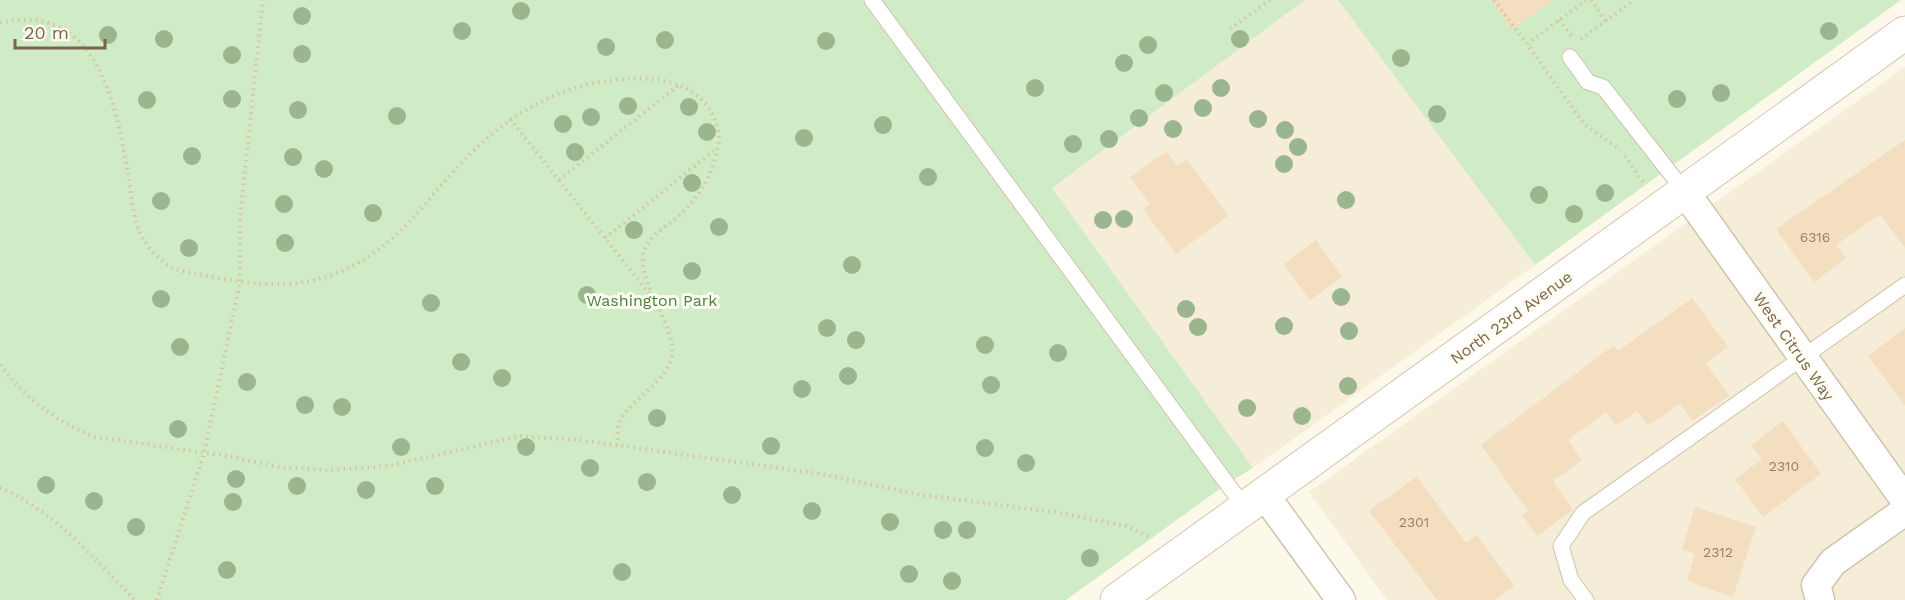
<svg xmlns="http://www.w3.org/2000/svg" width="1905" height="600" viewBox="0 0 1905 600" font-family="'Work Sans',sans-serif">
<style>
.residential{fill:#f5edd8}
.green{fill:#cfecc7}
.building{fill:#f4dec0}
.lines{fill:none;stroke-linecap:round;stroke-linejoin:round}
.lane-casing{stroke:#d1c3ae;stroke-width:17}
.street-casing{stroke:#d1c3ae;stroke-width:31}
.secondary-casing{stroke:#d4c5ac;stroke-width:35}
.path{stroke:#d9c2a2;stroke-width:4;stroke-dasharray:1.5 4.5;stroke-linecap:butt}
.lane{stroke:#fff;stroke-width:15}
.street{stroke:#fff;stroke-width:28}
.secondary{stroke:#fff;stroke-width:33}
.tree{fill:#9bb68e}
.labels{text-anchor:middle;stroke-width:6;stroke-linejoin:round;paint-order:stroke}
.number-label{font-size:14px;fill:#988268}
.park-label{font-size:16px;fill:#4a8042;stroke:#fffcf1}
.street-label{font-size:16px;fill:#7a644b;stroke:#fffcf1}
</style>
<rect width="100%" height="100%" fill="#fdf9ea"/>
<path class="residential" d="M1305,0H1338L1535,265L1253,468L1051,188Z
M1905,67V600H1387L1309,492Z"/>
<path class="green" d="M0,0H1305L1052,188L1253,468L1228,483L1066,600H0Z
M1338,0H1901L1535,265Z"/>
<path class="building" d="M1490,0H1553L1512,30Z
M1905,140V248L1880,214L1836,245L1846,258L1814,282L1776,229Z
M1167,151L1177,166L1187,159L1228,216L1176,254L1143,209L1150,204L1130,177Z
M1316,240L1342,277L1310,300L1284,264Z
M1692,298L1728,347L1706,363L1729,396L1692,421L1680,404L1648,426L1637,411L1616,426L1606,412L1568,440L1582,460L1553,481L1573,510L1537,536L1522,515L1528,511L1481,445L1614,345L1618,351Z
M1905,328V406L1868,356Z
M1783,421L1821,474L1763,517L1735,479L1762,459L1751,445Z
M1417,476L1466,543L1477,535L1514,586L1495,600H1437L1369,511Z
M1695,507L1756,527L1733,597L1687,581L1695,554L1682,549Z"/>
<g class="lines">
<defs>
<path id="lane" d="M872,0L1245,508
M1570,57L1588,82L1603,87L1685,192
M1586,600L1571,580L1561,546L1583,513L1905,285"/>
<path id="street" d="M1685,192L1905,500
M1264,494L1341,600
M1820,600L1816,585L1833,562L1905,511"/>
<path id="secondary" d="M1117,600L1905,33"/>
</defs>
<use href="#lane" class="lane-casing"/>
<use href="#street" class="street-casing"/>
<use href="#secondary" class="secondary-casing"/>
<path class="path" d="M1494,0L1527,44
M1586,0L1527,44L1584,124L1620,150
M1591,0L1606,21
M1559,20L1572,36
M0,23C97,0 116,105 128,173C132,195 132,220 143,239C149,249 161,262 172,268C179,271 190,272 198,274C255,286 303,293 356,264C401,239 421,207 454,171C494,127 541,92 601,82C626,78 651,76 675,84C699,91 717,111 719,138C719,140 717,148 717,151C711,179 697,200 675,219C665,227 653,234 646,246C630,275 677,324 672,356C668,380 633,398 621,419C617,426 618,437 617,445
M1230,29L1270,0
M1581,39L1634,0
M510,119L652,297
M1625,156L1643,182
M559,180L679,85
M605,238L717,148
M0,365C28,400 53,420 95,437L227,456L279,467L326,470L388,466L520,436L579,440L821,474L916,494L1054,512L1126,526L1151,538
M0,488C54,510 95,560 135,600
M157,600L204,453L240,283V217L263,0"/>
<use href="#lane" class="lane"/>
<use href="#street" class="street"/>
<use href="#secondary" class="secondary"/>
</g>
<g class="tree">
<circle cx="521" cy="11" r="9"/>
<circle cx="302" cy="16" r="9"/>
<circle cx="462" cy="31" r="9"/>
<circle cx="1829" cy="31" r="9"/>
<circle cx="108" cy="35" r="9"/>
<circle cx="164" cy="39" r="9"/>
<circle cx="1240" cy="39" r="9"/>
<circle cx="665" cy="40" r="9"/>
<circle cx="826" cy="41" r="9"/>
<circle cx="1148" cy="45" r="9"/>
<circle cx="606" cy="47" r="9"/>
<circle cx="302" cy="54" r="9"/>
<circle cx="232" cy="55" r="9"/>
<circle cx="1401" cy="58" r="9"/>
<circle cx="1124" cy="63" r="9"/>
<circle cx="1035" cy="88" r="9"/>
<circle cx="1221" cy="88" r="9"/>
<circle cx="1164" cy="93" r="9"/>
<circle cx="1721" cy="93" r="9"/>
<circle cx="232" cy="99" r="9"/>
<circle cx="1677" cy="99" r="9"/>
<circle cx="147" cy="100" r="9"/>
<circle cx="628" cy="106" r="9"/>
<circle cx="689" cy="107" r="9"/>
<circle cx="1203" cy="108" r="9"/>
<circle cx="298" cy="110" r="9"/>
<circle cx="1437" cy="114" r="9"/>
<circle cx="397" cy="116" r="9"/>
<circle cx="591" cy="117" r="9"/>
<circle cx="1139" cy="118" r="9"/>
<circle cx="1258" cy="119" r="9"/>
<circle cx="563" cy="124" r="9"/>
<circle cx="883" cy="125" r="9"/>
<circle cx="1173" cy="129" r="9"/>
<circle cx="1285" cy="130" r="9"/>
<circle cx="707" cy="132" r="9"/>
<circle cx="804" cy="138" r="9"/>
<circle cx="1109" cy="139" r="9"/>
<circle cx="1073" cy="144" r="9"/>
<circle cx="1298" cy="147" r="9"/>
<circle cx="575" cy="152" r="9"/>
<circle cx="192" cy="156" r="9"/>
<circle cx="293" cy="157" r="9"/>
<circle cx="1284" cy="164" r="9"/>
<circle cx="324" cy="169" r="9"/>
<circle cx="928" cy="177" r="9"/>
<circle cx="692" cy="183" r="9"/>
<circle cx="1605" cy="193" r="9"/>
<circle cx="1539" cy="195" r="9"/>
<circle cx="1346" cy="200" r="9"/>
<circle cx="161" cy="201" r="9"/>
<circle cx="284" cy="204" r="9"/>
<circle cx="373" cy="213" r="9"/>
<circle cx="1574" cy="214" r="9"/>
<circle cx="1124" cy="219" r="9"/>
<circle cx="1103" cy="220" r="9"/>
<circle cx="719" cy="227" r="9"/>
<circle cx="634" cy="230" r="9"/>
<circle cx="285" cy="243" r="9"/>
<circle cx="189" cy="248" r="9"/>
<circle cx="852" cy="265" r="9"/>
<circle cx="692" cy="271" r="9"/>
<circle cx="587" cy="295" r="9"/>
<circle cx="1341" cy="297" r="9"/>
<circle cx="161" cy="299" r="9"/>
<circle cx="431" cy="303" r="9"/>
<circle cx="1186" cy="309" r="9"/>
<circle cx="1284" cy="326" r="9"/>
<circle cx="1198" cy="327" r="9"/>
<circle cx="827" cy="328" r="9"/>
<circle cx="1349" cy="331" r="9"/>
<circle cx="856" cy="340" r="9"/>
<circle cx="985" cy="345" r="9"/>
<circle cx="180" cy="347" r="9"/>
<circle cx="1058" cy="353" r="9"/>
<circle cx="461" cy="362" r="9"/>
<circle cx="848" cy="376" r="9"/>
<circle cx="502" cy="378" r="9"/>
<circle cx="247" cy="382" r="9"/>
<circle cx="991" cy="385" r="9"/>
<circle cx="1348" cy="386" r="9"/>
<circle cx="802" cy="389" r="9"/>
<circle cx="305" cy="405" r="9"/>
<circle cx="342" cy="407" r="9"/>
<circle cx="1247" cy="408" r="9"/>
<circle cx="1302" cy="416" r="9"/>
<circle cx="657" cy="418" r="9"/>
<circle cx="178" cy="429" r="9"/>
<circle cx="771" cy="446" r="9"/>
<circle cx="401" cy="447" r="9"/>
<circle cx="526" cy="447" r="9"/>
<circle cx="985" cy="448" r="9"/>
<circle cx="1026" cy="463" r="9"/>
<circle cx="590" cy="468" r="9"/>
<circle cx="236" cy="479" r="9"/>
<circle cx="647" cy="482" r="9"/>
<circle cx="46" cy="485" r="9"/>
<circle cx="297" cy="486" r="9"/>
<circle cx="435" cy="486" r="9"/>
<circle cx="366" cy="490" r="9"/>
<circle cx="732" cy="495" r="9"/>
<circle cx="94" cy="501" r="9"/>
<circle cx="233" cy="502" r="9"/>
<circle cx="812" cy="511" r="9"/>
<circle cx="890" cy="522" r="9"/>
<circle cx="136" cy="527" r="9"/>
<circle cx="943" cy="530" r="9"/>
<circle cx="967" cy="530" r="9"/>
<circle cx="1090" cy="558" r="9"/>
<circle cx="227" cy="570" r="9"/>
<circle cx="622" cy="572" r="9"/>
<circle cx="909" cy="574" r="9"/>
<circle cx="952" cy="581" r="9"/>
</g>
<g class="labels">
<g class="number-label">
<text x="1815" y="242">6316</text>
<text x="1784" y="471">2310</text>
<text x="1414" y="527">2301</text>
<text x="1718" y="557">2312</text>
</g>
<g class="park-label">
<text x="652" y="306">Washington Park</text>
</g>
<g class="street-label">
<text transform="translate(1511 317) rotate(-36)" y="6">North 23rd Avenue</text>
<text transform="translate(1794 346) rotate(55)" y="6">West Citrus Way</text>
</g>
</g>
<path d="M15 39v9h90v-9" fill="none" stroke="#7a644b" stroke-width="3"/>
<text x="24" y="39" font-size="18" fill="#7a644b" stroke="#fffcf1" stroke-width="4.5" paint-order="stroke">20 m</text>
</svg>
